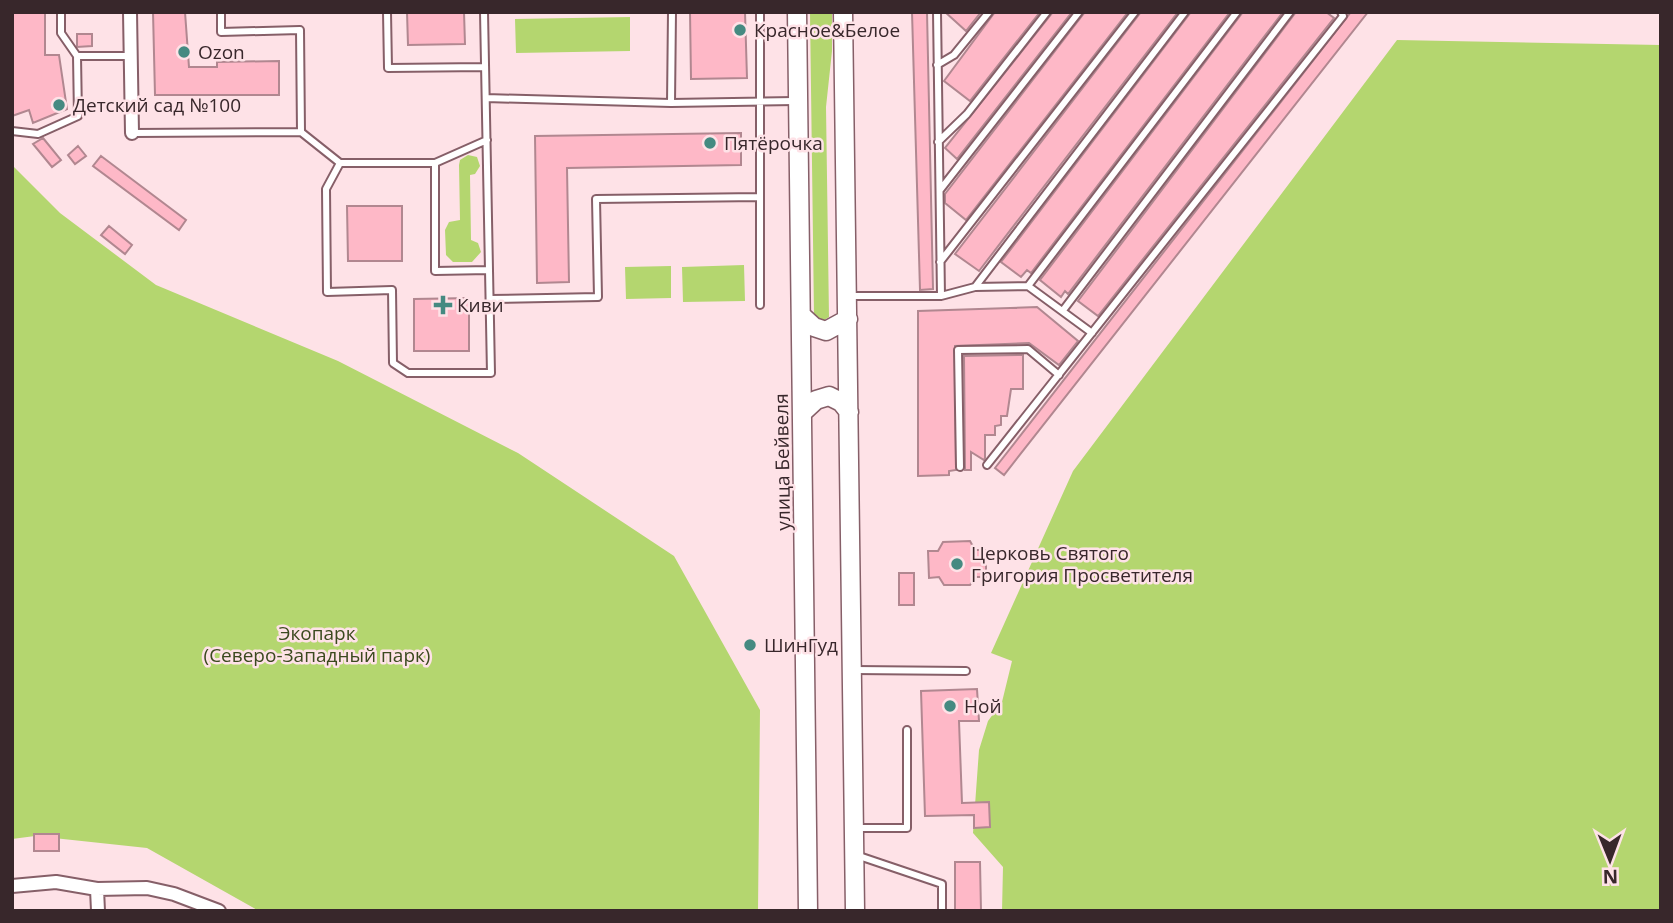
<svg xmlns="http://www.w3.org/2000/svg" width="1673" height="923" viewBox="0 0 1673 923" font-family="'Open Sans',sans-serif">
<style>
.green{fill:#b4d66f}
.building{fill:#feb8c7;stroke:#b18790;stroke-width:2}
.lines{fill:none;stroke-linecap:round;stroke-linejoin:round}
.lane-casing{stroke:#865f68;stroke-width:10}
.street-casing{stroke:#865f68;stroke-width:16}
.secondary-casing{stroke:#865f68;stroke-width:21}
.lane{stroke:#fff;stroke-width:6}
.street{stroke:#fff;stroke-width:12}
.secondary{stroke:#fff;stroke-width:18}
.poi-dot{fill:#458a81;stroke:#fee2e7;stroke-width:2.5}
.labels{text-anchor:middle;stroke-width:5;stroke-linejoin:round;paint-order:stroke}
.poi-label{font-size:19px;fill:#38272b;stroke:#fee2e7;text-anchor:start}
.street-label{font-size:19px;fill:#38272b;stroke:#fee2e7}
.park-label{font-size:19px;fill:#3b491e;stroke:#fee2e7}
</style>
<rect width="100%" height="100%" fill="#fee2e7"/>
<path class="green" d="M810,12H832V51L826,107L829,317L821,322L814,315Z
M630,17V51L516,53L515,19Z
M1397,40L1661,45V911H1002L1003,867L973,833L979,750L988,721L1002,702L1012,661L991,653L1073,471Z
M468,155L477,157L480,166L475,174L470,175L471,240L478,243L481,252L472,262H453L446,255L445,230L449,222L460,220L459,165L460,160Z
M12,165L60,213L156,285L338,361L518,453L674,556L760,710L758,911H259L147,848L35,836L12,839Z
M744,265L745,301L683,302L682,267Z
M671,266V298L626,299L625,267Z"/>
<path class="building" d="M12,12H45V55H59L67,109L33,123L29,110L12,116Z
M153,12H185L189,67H217V62L279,61V95H155Z
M407,12H464L465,44L408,45Z
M690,12H745L747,78L691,79Z
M912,12H927L933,289L920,290Z
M945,12H981L966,31Z
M995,12H1040L970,101L944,81Z
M1053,12H1072L957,159L945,148Z
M1085,12H1128L966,220L945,203V194Z
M1141,12H1178L979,271L955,254Z
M1191,12H1230L1031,273L1027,270L1021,277L1001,262Z
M1243,12H1283L1068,294L1065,291L1061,297L1040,280Z
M1296,12H1326L1334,18L1098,316L1078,301Z
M1351,12H1368L1004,475L995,468Z
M77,34H92V46L77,47Z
M741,133V165L567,168L569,282L537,283L535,136Z
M43,138L61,160L52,167L33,144Z
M78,146L86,156L75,164L68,155Z
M101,156L186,220L179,230L93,166Z
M347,206H402V261H348Z
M109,226L132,245L125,254L101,235Z
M469,298V351H414V299Z
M1037,307L1078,341L1059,365L1029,343L955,346L956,470L949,471V475L918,476V311Z
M1023,355V389H1011L1007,416H1001V425L995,426V435H985V458L984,460L971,452V470H965L964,356Z
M970,541L975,550H986V577H975L970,585H944L939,577L929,578L928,551H938L943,542Z
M899,573H914V605H899Z
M977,689L979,721H959L962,803L989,802L990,827L974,828V815L925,816L921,691Z
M34,834H59V851H34Z
M955,862H980L981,911H955Z"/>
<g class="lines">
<defs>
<path id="lane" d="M221,12V32L300,30L301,132
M387,12L388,68L485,67
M937,12L941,296
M77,56H131
M937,65L954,55L989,12
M486,98L671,103L795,101
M671,103L672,12
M12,131L38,134L78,116L77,56L61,33V12
M133,133L301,132L340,163L326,189L327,292L392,290L393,363L408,373H491L484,12
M487,140L435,163V271L489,270
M938,142L967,114L1047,12
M340,163H435
M940,190L1079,12
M940,262L1135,12
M1028,286L1237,12
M975,287L1185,12
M848,296H941L975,287L1028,286L1092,333
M490,299L598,297L596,199L759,197
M760,305V12
M1064,309L1290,12
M987,465L1343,16L1341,12
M960,467L958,350L1028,349L1059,375
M854,670L966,671
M856,828H907V730
M856,855L942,884V911"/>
<path id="street" d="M130,12L132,133
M12,886L56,882L97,889L147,888L174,894L219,911
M97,889L98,911"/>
<path id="secondary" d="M797,12L808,911
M843,12L855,911
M801,315L814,327L826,331L848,319
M802,413L816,400L829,396L841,402L849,412"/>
</defs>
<use href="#lane" class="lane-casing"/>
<use href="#street" class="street-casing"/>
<use href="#secondary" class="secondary-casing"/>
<use href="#lane" class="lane"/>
<use href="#street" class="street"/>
<use href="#secondary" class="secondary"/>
</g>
<g class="poi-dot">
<circle cx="740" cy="30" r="7"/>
<circle cx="184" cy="52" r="7"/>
<circle cx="59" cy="105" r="7"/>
<circle cx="710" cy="143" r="7"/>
<path d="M439.5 294.5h7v7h7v7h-7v7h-7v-7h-7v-7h7z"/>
<circle cx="957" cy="564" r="7"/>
<circle cx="750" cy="645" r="7"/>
<circle cx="950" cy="706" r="7"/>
</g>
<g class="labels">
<g class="poi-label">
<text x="754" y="37">Красное&amp;Белое</text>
<text x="198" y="59">Ozon</text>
<text x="73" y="112">Детский сад №100</text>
<text x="724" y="150">Пятёрочка</text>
<text x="457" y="312">Киви</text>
<text x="971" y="560">Церковь Святого<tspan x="971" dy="22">Григория Просветителя</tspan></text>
<text x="764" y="652">ШинГуд</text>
<text x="964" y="713">Ной</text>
</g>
<g class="street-label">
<text transform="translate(782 462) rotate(-91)" y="7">улица Бейвеля</text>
</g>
<g class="park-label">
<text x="317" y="640">Экопарк<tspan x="317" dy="22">(Северо-Западный парк)</tspan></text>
</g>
</g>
<rect width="1673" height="923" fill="none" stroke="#38272b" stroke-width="28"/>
<g transform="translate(1610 860) rotate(179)" stroke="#fee2e7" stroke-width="5" paint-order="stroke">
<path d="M0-5L12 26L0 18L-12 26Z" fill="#38272b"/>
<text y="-10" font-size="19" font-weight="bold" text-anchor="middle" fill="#38272b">N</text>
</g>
</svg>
